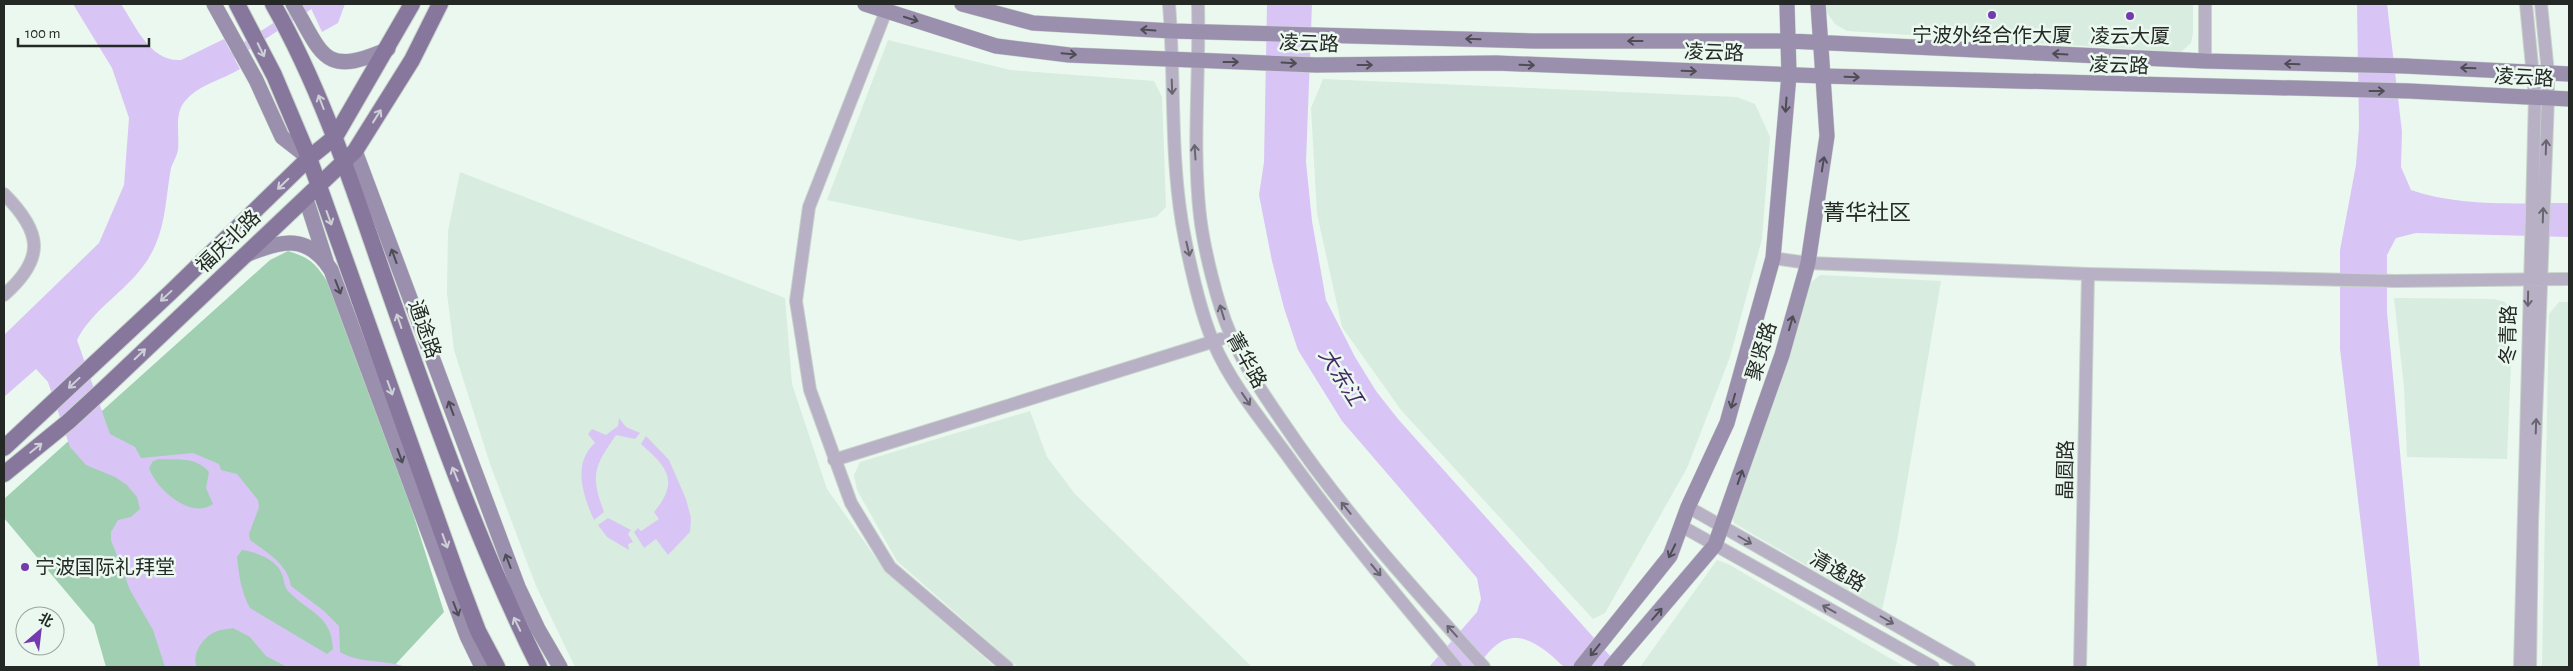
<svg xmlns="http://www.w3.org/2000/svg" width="2573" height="671" viewBox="0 0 2573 671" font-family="'Alegreya Sans','Noto Sans SC',sans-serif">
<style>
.built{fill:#d8ecdf}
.green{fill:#a0cfb2}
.water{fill:#d9c5f5;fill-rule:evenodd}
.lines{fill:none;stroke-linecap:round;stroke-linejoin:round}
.canal{stroke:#d9c5f5;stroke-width:9}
.tertiary-casing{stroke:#c7d3cb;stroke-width:14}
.secondary-casing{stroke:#c7d3cb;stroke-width:16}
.primary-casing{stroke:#c7d3cb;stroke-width:18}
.tertiary{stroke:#b8b0c5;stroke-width:12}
.secondary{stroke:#9b8fae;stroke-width:15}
.primary{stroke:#87779d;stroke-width:16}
.oneway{stroke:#4e4d56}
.oneway2{stroke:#cdd1d6}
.oneway3{stroke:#67666e}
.poi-dot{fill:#753ab0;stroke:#ebf8ef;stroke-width:2}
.labels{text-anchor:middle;stroke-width:5;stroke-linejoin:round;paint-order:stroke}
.poi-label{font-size:20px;fill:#242926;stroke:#ebf8ef}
.street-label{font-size:20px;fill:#242926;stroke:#ebf8ef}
.water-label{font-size:21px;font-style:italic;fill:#452a64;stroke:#ebf8ef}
.quarter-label{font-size:22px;fill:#242926;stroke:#ebf8ef}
</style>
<rect width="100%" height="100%" fill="#ebf8ef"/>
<path class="built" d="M1825,4H2193V32L2191,43L2181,52L1847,31L1835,24L1825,10Z
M888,40L1010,70L1154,81L1162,97L1166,207L1156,217L1020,241L827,200Z
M1323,79L1737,97L1755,104L1770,137L1762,239L1730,357L1687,468L1605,613L1593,619L1401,410L1342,327L1317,214L1311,108Z
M460,172L785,298L792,384L827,489L885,571L995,667H575L536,586L490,464L454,350L447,293L448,231Z
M1820,275L1941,281L1897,541L1882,610L1734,523L1732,515L1808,285Z
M2394,298L2494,299L2505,302L2513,315L2507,459L2407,457L2404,387Z
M2559,302H2569V667H2542L2549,314Z
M1030,411L1047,457L1075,494L1252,667H1017L897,561L857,490L854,475L860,462Z
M1717,560L1728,564L1905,667H1640Z"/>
<path class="green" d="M288,251C311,258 316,264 329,284L410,504L444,612L393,667H106L94,625L4,518V499L270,260Z"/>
<path class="water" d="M73,4H121C136,26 150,62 181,60L224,39L240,69C222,80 201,84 187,99C173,112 180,133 178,150C177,156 173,162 171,168C166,195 166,221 155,246C137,287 95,304 77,340L110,434L135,447L141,458L193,453L219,464L221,470L237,474L258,500L259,507L249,534L250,540C266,552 288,564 291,586L324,611L339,626L340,652C360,664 385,659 406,667H287L266,656L250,637L233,628C227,629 218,630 213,633C202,639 191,655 197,667H165L153,630L130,590L111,540V532L118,520L131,517L140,509L137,497L127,485L115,477L86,465L70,447L48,382L36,369L4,397V335L99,243L124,185L129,118L112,68ZM159,459C178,460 195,456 209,472L206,488L213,504C191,520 156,489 149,468L153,461ZM242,550C256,552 275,559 281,572C285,580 283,587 290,593C310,613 332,616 333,649L327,654L250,608C241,592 239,575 237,557Z
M309,4H345L338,23L322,32Z
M1267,4H1312L1306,162L1312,221L1326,300L1355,357L1376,391L1398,419L1620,667H1564C1546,650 1519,624 1494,647C1487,653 1482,661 1476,667H1429L1477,612L1481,599L1477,578L1342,421L1298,350L1284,308L1272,261L1259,195L1264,162Z
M2357,4H2387L2402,132L2401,167L2411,190C2460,207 2517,203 2569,203V237L2416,233L2396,238L2387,255V312L2420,667H2378L2340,349V250L2356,165L2359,127Z
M619,418L626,427L640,433L635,439L616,435C594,467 590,475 604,512L594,520C583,496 572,463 595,443L588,434L592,429L606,435L618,426Z
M646,436L669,460L686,499L691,518L690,532L668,555L656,539L644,548L634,532L638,528L641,531L659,519L654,512C680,481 667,467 641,444Z
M608,518L631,530L628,534L633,542L628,544L629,550L607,537L598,525Z"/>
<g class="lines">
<path class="canal" d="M223,61L311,4"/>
<defs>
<path id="tertiary" d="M1169,4C1175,77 1170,150 1182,223C1188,257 1200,312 1214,344C1231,383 1259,417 1284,451C1338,526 1397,596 1456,667
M1198,4C1200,75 1192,145 1200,216C1204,249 1217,303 1230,333C1244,366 1264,395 1284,424C1343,512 1414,589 1484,667
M2205,4V61
M886,11L809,207L796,301L810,390L851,503L890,567L1007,667
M4,194C42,232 46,258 4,295
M1773,258L1808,263L2088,274L2395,281L2569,279
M834,460L1221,339
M1688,507L1969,667
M1683,527L1933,667
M2080,667L2088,274
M2520,667L2535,97L2526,4
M2530,667L2532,523L2548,98V73L2541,4"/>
<path id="secondary" d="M214,4L256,80L282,137L309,158
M293,4C323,55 323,78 388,49
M865,4L996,46L1069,55L1316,65L1496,63L1823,76L2409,91L2569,99
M962,4L1033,23L1172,31L1533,41H1789L2205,61L2405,66L2569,74
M355,151L518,587L538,629L560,667
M306,199L326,261
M248,254C283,240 308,234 331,270L467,636L482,667
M1581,667L1670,556L1688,507L1727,423L1773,258L1789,75L1787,4
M1611,667L1715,545L1782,355L1808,263L1827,136L1818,4"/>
<path id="primary" d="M237,4L274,75L309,158L458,578L478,631L497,667
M273,4C324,94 355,194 389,291C434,419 479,546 539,667
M4,448L171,292L309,158L335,137L412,4
M4,474L68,422L105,388L355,151L412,60L440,4"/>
</defs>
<use href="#tertiary" class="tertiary-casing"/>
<use href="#secondary" class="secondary-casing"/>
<use href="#primary" class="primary-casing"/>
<use href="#tertiary" class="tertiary"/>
<use href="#secondary" class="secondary"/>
<use href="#primary" class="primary"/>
</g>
<defs><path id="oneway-shaft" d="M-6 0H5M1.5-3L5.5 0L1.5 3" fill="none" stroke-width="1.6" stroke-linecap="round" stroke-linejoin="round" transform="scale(1.25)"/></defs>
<g class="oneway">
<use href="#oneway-shaft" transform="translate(911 19) rotate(18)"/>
<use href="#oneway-shaft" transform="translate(1148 30) rotate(-176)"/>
<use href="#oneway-shaft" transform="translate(1473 39) rotate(-178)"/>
<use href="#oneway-shaft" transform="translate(1635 41) rotate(180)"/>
<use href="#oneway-shaft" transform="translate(1069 54) rotate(5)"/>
<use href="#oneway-shaft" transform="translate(2060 54) rotate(-177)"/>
<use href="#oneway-shaft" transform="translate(1231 62)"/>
<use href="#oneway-shaft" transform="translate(1289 63) rotate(3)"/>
<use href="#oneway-shaft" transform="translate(2292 64) rotate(-178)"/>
<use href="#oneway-shaft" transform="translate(1365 65)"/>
<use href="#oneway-shaft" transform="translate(1527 65) rotate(2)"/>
<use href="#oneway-shaft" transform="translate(2468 68) rotate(-178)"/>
<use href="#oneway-shaft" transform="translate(1689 71) rotate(2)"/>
<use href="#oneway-shaft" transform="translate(1852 77) rotate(2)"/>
<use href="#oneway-shaft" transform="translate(2377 91)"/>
<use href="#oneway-shaft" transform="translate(1786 105) rotate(94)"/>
<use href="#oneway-shaft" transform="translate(1823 164) rotate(-81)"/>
<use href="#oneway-shaft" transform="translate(394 256) rotate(-110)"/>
<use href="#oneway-shaft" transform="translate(338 287) rotate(69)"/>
<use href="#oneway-shaft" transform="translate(1791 323) rotate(-74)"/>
<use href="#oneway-shaft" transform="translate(1733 401) rotate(106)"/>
<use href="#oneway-shaft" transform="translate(451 408) rotate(-110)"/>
<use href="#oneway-shaft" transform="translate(400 456) rotate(70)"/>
<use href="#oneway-shaft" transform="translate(1740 477) rotate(-71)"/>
<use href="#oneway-shaft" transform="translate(1672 551) rotate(116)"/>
<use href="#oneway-shaft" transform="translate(508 561) rotate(-111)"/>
<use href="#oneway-shaft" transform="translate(456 609) rotate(69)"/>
<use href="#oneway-shaft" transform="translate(1657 614) rotate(-49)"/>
<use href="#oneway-shaft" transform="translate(1595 650) rotate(129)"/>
</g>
<g class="oneway2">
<use href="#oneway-shaft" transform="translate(261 50) rotate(64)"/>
<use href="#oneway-shaft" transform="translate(321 102) rotate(-111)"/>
<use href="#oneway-shaft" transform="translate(377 116) rotate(-58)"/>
<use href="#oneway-shaft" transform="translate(283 184) rotate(136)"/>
<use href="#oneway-shaft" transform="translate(329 218) rotate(70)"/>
<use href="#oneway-shaft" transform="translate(166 296) rotate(137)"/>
<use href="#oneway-shaft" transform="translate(399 321) rotate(-109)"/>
<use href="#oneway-shaft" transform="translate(140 354) rotate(-44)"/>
<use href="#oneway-shaft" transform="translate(74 383) rotate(137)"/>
<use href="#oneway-shaft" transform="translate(390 388) rotate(70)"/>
<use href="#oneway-shaft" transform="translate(36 448) rotate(-39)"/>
<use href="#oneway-shaft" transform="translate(455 474) rotate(-112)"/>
<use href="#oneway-shaft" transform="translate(445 541) rotate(70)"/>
<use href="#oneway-shaft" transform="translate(517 624) rotate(-116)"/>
</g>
<g class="oneway3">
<use href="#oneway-shaft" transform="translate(1172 87) rotate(88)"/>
<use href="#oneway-shaft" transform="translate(2546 147) rotate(-88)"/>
<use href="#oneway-shaft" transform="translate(1195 152) rotate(-94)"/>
<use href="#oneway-shaft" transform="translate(2543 215) rotate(-88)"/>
<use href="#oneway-shaft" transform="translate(1188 249) rotate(77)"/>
<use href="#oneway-shaft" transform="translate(2528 299) rotate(91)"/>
<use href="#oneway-shaft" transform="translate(1222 312) rotate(-107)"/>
<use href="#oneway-shaft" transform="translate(1246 399) rotate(56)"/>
<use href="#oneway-shaft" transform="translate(2536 426) rotate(-88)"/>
<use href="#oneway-shaft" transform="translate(1346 508) rotate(-129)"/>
<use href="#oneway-shaft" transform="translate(1745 540) rotate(30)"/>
<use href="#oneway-shaft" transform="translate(1376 570) rotate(50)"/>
<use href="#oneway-shaft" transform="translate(1829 609) rotate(-151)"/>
<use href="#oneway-shaft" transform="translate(1887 620) rotate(30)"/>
<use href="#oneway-shaft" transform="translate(1452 631) rotate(-132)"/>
</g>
<g class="poi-dot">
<circle cx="1992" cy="15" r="5"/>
<circle cx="2130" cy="16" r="5"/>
<circle cx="25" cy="567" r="5"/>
</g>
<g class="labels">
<g class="poi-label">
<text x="1992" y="42">宁波外经合作大厦</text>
<text x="2130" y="43">凌云大厦</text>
<text x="35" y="574" text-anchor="start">宁波国际礼拜堂</text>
</g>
<g class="street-label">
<text transform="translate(1309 43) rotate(2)" y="7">凌云路</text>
<text transform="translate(1714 52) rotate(2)" y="7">凌云路</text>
<text transform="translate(2119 65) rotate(2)" y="7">凌云路</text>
<text transform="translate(2524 77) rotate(3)" y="7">凌云路</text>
<text transform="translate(228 241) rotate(-44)" y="7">福庆北路</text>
<text transform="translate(425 329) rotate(71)" y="7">通途路</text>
<text transform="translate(2508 335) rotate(-89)" y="7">冬青路</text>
<text transform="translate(1761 351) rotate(-73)" y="7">聚贤路</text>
<text transform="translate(1247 360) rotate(61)" y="7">菁华路</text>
<text transform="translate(2065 470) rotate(-89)" y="7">晶圆路</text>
<text transform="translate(1838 571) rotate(30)" y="7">清逸路</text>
</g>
<g class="water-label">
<text transform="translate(1341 377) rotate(58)" y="7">大东江</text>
</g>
<g class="quarter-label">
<text x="1867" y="220">菁华社区</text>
</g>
</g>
<rect width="2573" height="671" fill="none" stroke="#242926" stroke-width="10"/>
<g transform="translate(40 631) rotate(28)"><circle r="24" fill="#ebf8ef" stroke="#9ba59f"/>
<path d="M0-4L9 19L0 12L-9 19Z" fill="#753ab0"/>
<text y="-8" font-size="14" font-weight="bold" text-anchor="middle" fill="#242926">北</text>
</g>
<path d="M18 38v8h131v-8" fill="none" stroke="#242926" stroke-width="2.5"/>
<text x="25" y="38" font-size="15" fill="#242926" stroke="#ebf8ef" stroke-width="4" paint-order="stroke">100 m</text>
</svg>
